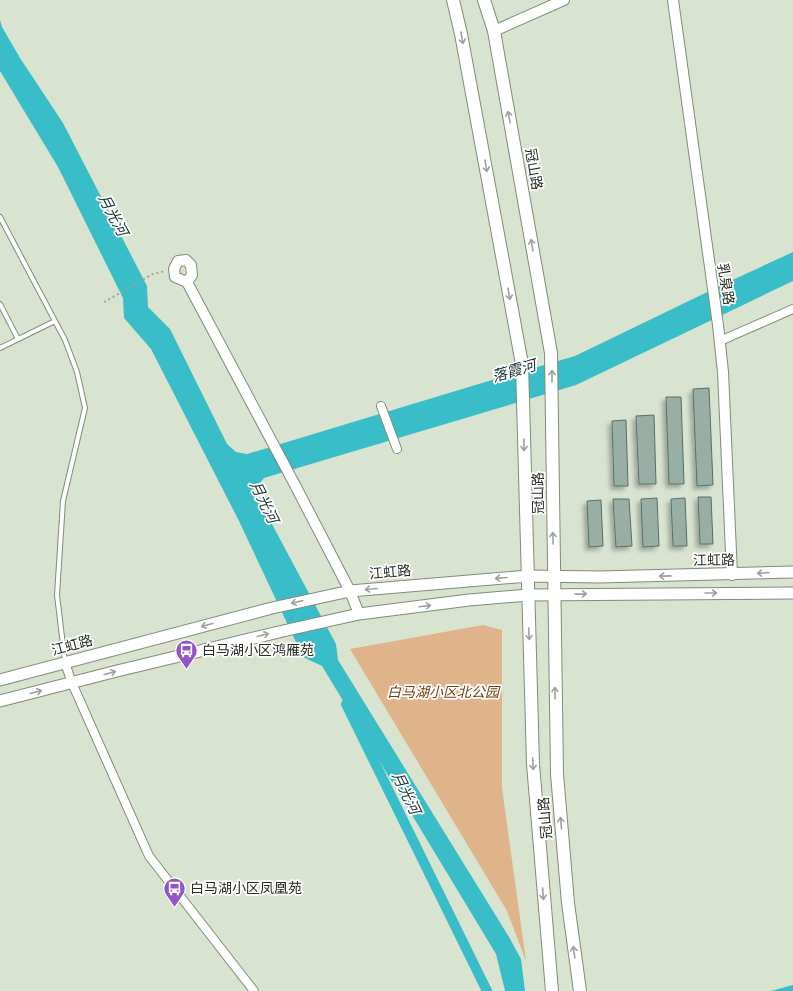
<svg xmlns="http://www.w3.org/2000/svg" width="793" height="991" viewBox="0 0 793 991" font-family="Bitter,'Noto Sans SC',serif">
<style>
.green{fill:#e0b48b}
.water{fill:#39bdc8}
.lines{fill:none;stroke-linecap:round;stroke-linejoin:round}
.canal{stroke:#39bdc8;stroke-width:10}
.building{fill:#97afa5;stroke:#596f66;filter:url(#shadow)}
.service-casing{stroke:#808c79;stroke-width:6}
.minor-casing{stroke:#808c79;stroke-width:10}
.tertiary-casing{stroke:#808c79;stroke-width:12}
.secondary-casing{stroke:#808c79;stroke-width:13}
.primary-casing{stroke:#808c79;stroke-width:14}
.path{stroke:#9ca595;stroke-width:2;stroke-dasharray:2 3;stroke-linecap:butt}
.service{stroke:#fff;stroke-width:4}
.minor{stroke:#fff;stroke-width:8}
.tertiary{stroke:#fff;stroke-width:10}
.secondary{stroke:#fff;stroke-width:11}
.primary{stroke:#fff;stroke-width:12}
.oneway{stroke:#9da09c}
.labels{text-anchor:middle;stroke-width:3.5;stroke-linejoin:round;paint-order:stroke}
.street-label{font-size:14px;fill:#262b23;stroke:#fff}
.poi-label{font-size:14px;fill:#262b23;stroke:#fff;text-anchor:start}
.park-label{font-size:14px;font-style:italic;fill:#6d4212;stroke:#fff}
.water-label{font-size:15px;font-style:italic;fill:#203739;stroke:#fff}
</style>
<defs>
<filter id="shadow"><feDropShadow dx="-3.5" dy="3.5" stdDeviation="2" flood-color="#0004"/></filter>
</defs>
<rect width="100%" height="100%" fill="#d8e4d0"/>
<path class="green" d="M483,625L502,630V788L526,961L507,911L350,649Z"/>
<path class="water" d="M0,20L2,27L20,58L63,123L147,286L148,307L170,329L227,444L236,452L247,454L482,383L575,356L728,282L793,252V281L576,385L264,478L258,485L257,496L336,644L338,660L509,937L521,959L525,991H505L496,954L322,666L303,657L239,521L151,349L124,318L123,298L58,167L0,71Z
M793,985V991H771Z"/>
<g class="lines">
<path class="canal" d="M346,704L487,991"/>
</g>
<path class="building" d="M709,388L713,485L697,486L693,389Z
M666,397H681L684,484H669Z
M654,415L656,484H639L636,416Z
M626,420L628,486H614L612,421Z
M698,497H711L713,544H700Z
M657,498L659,546L643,547L641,499Z
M685,498L687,546H673L671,499Z
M613,499H629L632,546L616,547Z
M601,500L603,546L589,547L587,501Z"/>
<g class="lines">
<defs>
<path id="service" d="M0,217L65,340L77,372L85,408L63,501L57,595L65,662
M0,304L18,339
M0,348L55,321"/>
<path id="minor" d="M720,341L793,309
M381,406L397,449
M65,663L72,683L149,856L254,991"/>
<path id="tertiary" d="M673,0L718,325L723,372L732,575
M494,31L564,0
M187,282L175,277L174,269L178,261L186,260L191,265L192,275L187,282L295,485L350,591L359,614"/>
<path id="secondary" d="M0,680L272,608L350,591L528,576L599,577L793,572
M0,701L117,671L283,631L359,614L469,600L528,595L793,593"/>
<path id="primary" d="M453,0L461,34L522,364L533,764L552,991
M484,0L494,31L551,353L557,774L568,903L580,991"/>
</defs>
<use href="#service" class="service-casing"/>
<use href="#minor" class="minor-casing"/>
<use href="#tertiary" class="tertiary-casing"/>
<use href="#secondary" class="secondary-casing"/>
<use href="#primary" class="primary-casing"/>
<path class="path" d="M104,302L153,274L165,271"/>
<use href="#service" class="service"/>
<use href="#minor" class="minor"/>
<use href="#tertiary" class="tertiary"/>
<use href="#secondary" class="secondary"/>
<use href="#primary" class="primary"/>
</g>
<defs><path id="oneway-shaft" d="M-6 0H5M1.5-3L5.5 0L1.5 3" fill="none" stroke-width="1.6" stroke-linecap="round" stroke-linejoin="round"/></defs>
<g class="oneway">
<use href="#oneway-shaft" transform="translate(462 38) rotate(79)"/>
<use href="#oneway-shaft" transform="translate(509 117) rotate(-100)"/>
<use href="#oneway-shaft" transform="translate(486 166) rotate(80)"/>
<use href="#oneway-shaft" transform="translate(532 245) rotate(-100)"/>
<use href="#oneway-shaft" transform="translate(509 294) rotate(80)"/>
<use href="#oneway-shaft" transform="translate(552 376) rotate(-90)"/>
<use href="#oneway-shaft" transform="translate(524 445) rotate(89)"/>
<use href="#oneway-shaft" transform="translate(553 538) rotate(-91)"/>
<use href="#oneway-shaft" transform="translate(763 573) rotate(177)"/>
<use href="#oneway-shaft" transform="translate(665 576) rotate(179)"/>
<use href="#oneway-shaft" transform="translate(501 578) rotate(175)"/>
<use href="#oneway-shaft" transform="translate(371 589) rotate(175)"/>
<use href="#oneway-shaft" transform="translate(711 593)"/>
<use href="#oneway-shaft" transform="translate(581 594) rotate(-1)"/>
<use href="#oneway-shaft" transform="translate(297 602) rotate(166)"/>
<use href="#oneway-shaft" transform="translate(425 606) rotate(-7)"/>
<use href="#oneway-shaft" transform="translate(207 625) rotate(165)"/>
<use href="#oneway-shaft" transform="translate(529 634) rotate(88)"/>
<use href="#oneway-shaft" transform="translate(263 635) rotate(-14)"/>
<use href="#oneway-shaft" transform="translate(110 673) rotate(-15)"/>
<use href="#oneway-shaft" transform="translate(36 692) rotate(-15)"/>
<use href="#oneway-shaft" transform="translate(555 693) rotate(-91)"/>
<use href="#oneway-shaft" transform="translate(533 764) rotate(87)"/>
<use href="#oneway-shaft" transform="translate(561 823) rotate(-95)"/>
<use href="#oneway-shaft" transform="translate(543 894) rotate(86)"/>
<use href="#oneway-shaft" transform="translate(574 952) rotate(-98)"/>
</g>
<defs>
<symbol id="bus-pin" viewBox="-11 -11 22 30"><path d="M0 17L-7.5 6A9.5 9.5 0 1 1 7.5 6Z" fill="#9553c8" stroke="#fff"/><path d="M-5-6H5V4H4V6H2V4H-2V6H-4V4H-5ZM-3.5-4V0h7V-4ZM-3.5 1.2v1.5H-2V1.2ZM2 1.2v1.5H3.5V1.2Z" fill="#fff"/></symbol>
</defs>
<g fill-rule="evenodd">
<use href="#bus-pin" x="174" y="638" width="25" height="34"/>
<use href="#bus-pin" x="162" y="876" width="25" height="34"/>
</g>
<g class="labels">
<g class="street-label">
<text transform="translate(534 169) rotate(80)" y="5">冠山路</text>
<text transform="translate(726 284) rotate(81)" y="5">乳泉路</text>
<text transform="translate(538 493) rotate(-91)" y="5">冠山路</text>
<text transform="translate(714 560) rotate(-1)" y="5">江虹路</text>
<text transform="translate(390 572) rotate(-5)" y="5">江虹路</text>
<text transform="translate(72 645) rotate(-15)" y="5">江虹路</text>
<text transform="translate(545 818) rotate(-95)" y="5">冠山路</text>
</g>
<g class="poi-label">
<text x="202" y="655">白马湖小区鸿雁苑</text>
<text x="190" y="893">白马湖小区凤凰苑</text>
</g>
<g class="park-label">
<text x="443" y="697">白马湖小区北公园</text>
</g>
<g class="water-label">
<text transform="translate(113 215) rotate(62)" y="5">月光河</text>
<text transform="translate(514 371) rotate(-16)" y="5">落霞河</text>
<text transform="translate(264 502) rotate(64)" y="5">月光河</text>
<text transform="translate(406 793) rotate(64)" y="5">月光河</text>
</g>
</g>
</svg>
